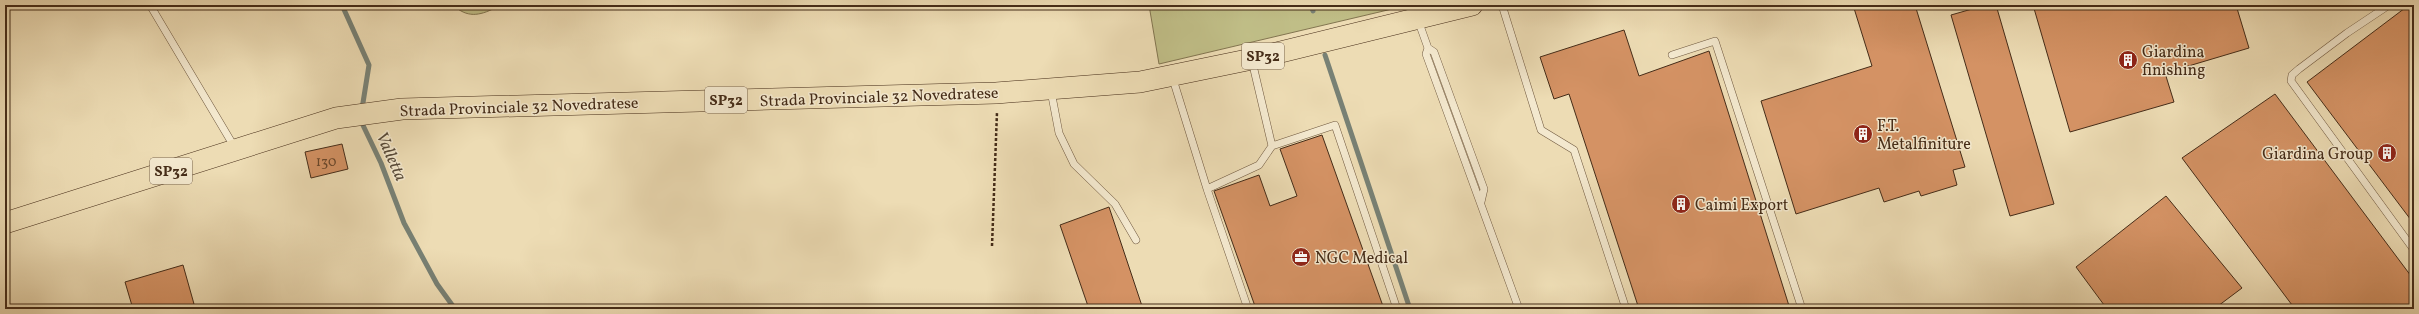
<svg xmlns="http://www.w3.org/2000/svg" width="2419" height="314" viewBox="0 0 2419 314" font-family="Vollkorn,serif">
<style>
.green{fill:#c0be87;stroke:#827550}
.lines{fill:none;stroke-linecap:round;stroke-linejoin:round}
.stream{stroke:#788175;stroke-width:5}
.building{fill:#d49264;stroke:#452c18}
.lane-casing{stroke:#6f583f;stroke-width:8}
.primary-casing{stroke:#452c18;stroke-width:22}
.path{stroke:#452c18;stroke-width:2.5;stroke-dasharray:3 2;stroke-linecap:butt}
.lane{stroke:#f3e8ce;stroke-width:7}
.primary{stroke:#eddcb4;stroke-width:21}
.labels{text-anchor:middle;stroke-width:3;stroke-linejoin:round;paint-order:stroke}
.number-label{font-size:14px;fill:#69462b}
.shield{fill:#f3e8ce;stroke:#79644f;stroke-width:1}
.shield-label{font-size:15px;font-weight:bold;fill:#452c18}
.poi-label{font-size:16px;fill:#452c18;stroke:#f3e8ce;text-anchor:start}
.street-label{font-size:16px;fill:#452c18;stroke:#f3e8ce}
.water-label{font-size:17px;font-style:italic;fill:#564837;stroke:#f3e8ce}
</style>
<rect width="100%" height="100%" fill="#eddcb4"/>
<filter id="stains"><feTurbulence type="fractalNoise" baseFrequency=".005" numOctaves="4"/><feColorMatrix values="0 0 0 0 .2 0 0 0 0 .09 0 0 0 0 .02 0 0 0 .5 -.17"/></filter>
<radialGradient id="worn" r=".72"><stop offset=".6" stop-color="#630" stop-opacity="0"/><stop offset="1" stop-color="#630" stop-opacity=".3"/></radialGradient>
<path class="green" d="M453,5H496L495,8C479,16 467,18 453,5Z
M1149,5H1409L1159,64Z"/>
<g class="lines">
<path class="stream" d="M342,5L369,65L362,109
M1311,5L1313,11
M1325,55L1410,309
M360,119L381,163L404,223L437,284L455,309"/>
</g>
<path class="building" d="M1853,5H1915L1965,167L1953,170L1957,185L1921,196L1919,191L1884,202L1879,188L1796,214L1761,101L1872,66Z
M1986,5H1996L2054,204L2010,216L1951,15Z
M2033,5H2236L2249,48L2165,73L2174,102L2070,132Z
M2409,5H2414V224L2307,82Z
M1624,30L1639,76L1709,51L1790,309H1639L1569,94L1554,99L1540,57Z
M2275,94L2414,280V309H2295L2182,158Z
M1322,135L1384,309H1256L1214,191L1259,175L1270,206L1297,196L1280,149Z
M342,144L348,169L311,178L305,152Z
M2166,196L2242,288L2214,309H2107L2076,267Z
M1109,207L1143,309H1089L1060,225Z
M183,265L194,304L178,309H133L125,282Z"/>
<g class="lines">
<defs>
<path id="lane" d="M150,5L235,148
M1502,5L1541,130L1574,150L1626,309
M2389,5L2347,33L2299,69L2292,75L2291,81L2414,250
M1418,20L1428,48L1434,52L1484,189L1481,202
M1428,48L1426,54L1519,309
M1672,55L1715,41L1802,309
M1252,61L1272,146L1335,125L1397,309
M1172,76L1207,189L1259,165L1272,146
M1051,91L1059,133L1074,164L1115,204L1136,240
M1207,189L1248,309"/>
<path id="primary" d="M5,223L336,118L402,109L996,93L1140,82L1252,59L1472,5"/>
</defs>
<use href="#lane" class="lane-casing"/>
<use href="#primary" class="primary-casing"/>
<path class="path" d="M992,246L997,112"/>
<use href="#lane" class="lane"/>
<use href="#primary" class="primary"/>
</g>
<defs>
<symbol id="building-disc" viewBox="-11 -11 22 22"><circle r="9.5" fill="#8f2418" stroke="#f3e8ce"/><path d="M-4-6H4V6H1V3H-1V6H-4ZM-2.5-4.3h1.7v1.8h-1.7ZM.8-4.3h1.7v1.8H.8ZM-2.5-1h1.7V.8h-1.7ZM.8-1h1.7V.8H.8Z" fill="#fff"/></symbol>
<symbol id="office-disc" viewBox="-11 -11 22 22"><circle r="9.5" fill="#8f2418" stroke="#f3e8ce"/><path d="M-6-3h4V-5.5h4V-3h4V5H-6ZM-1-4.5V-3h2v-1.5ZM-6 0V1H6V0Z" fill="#fff"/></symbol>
</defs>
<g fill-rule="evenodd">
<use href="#building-disc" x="2117" y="49" width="22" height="22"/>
<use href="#building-disc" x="1852" y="123" width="22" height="22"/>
<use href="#building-disc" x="2376" y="142" width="22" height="22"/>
<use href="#building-disc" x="1670" y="193" width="22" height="22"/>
<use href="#office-disc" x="1290" y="246" width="22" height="22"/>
</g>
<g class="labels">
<g class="number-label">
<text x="326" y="166">130</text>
</g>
<g class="shield">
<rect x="1242" y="43" width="42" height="26" rx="3"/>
<rect x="705" y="87" width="42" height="26" rx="3"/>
<rect x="150" y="158" width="42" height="26" rx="3"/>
</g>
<g class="shield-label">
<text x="1263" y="61">SP32</text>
<text x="726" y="105">SP32</text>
<text x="171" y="176">SP32</text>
</g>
<g class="poi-label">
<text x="2142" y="57">Giardina<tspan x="2142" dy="18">finishing</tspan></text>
<text x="1877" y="131">F.T.<tspan x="1877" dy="18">Metalfiniture</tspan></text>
<text x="2373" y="159" text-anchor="end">Giardina Group</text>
<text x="1695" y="210">Caimi Export</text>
<text x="1315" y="263">NGC Medical</text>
</g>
<g class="street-label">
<text transform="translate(879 96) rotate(-2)" y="6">Strada Provinciale 32 Novedratese</text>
<text transform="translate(519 106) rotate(-2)" y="6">Strada Provinciale 32 Novedratese</text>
</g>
<g class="water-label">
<text transform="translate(392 156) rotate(66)" y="6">Valletta</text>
</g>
</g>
<rect width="2419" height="314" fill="none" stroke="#eddcb4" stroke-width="20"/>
<rect x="6" y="6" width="2407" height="302" fill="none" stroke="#452c18" stroke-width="2"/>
<rect x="10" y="10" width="2399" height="294" fill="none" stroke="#452c18"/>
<rect width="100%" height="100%" filter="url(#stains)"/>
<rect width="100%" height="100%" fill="url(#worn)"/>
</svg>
